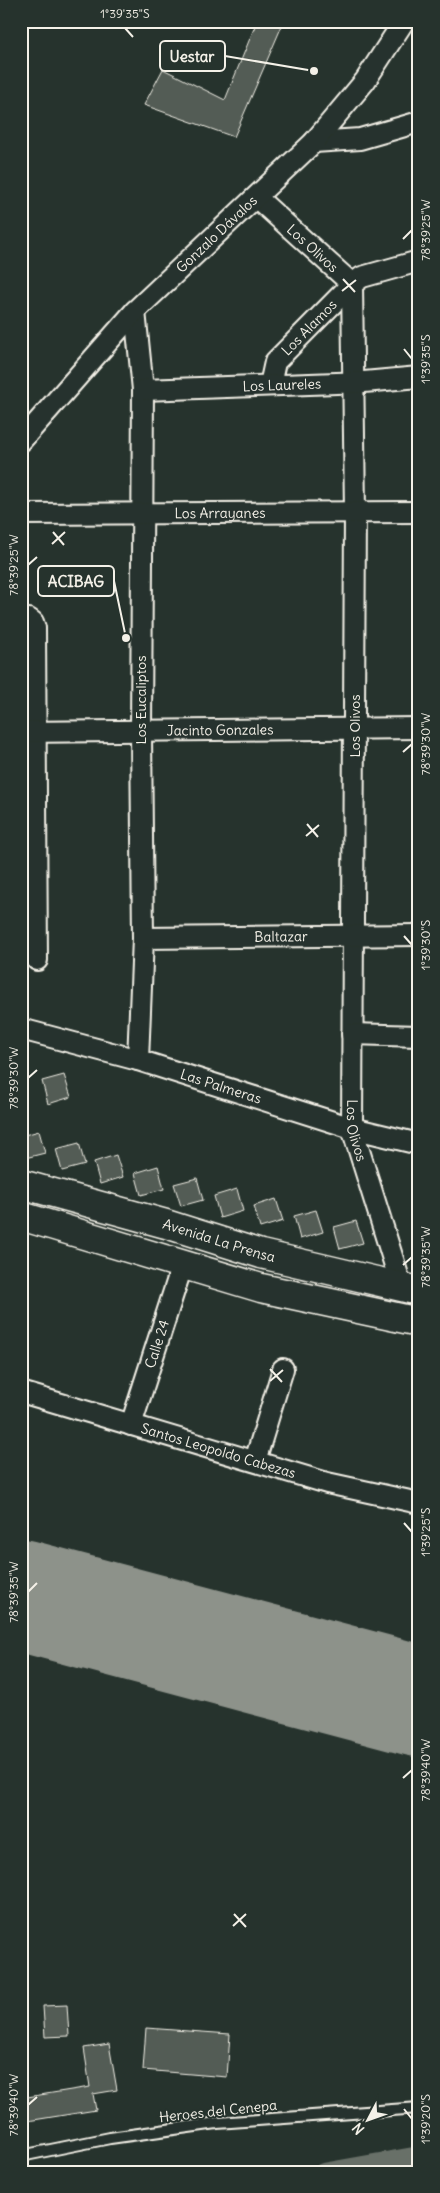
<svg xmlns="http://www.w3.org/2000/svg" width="440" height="2193" viewBox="0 0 440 2193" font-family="Delius,sans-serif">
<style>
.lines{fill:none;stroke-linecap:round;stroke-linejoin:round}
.canal{stroke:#676f68;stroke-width:18}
.runway{stroke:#8d928a;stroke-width:112}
.building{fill:#525c55;stroke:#f4f1e8}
.service-casing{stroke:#f4f1e8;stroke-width:14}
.minor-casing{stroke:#f4f1e8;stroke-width:24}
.primary-casing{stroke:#f4f1e8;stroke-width:31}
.service{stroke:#26332d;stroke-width:10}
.minor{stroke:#26332d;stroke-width:20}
.primary{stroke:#26332d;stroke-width:28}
.ticks{fill:none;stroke:#f4f1e8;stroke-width:2}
.labels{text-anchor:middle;stroke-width:4;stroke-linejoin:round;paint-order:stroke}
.street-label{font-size:14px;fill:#f4f1e8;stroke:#26332d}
.leader{fill:none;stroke:#f4f1e8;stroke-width:2}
.callout-dot{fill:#f4f1e8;stroke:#26332d;stroke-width:2}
.callout{fill:#26332d;stroke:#f4f1e8;stroke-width:2}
.callout-label{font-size:15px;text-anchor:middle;font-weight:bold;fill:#f4f1e8}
.neatline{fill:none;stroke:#f4f1e8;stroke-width:2}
.ticks-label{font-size:12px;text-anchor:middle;fill:#f4f1e8}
</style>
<rect width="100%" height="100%" fill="#26332d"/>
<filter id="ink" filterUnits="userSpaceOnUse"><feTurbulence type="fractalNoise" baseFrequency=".02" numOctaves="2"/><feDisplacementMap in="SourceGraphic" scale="10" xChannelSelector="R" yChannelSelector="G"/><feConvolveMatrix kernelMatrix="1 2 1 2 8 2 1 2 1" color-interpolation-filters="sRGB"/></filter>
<g filter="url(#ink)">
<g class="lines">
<path class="canal" d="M323,2172L419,2155"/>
<path class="runway" d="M21,1595L419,1701"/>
</g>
<path class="building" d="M257,21H284L234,137L144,105L163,69L225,100Z
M64,1075L71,1097L48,1104L42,1081Z
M39,1131L45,1153L21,1159V1136Z
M79,1143L85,1165L62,1171L56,1149Z
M116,1155L123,1177L100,1184L94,1162Z
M158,1166L164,1189L141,1195L135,1173Z
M197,1178L203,1200L181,1206L174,1184Z
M237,1189L243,1211L220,1218L214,1196Z
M276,1199L283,1221L260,1228L254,1206Z
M316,1210L323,1232L300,1239L294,1216Z
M356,1221L363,1243L340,1249L334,1227Z
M67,2005L69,2036L45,2037L43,2006Z
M146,2028L230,2034L227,2077L143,2070Z
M109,2044L117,2090L93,2094L96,2110L21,2122V2098L90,2087L84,2048Z"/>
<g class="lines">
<defs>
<path id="service" d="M21,2156L110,2138L217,2123L419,2108"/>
<g id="minor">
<path d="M314,142L360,139L419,122"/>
<path id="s1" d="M257,198L352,284L355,512L352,1128L402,1288"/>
<path d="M135,311L143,390L141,732L143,938L138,1060"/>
<path id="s2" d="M270,385L275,362L352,284L362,277L419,261"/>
<path id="s3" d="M143,390L364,382L419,377"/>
<path id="s4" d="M21,441L135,311L314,142L365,81L404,21"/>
<path id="s5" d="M21,514L419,512"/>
<path d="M21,619H29L33,622L35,628L37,960"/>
<path id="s6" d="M21,732L419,728"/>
<path id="s7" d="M143,938L419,935"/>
<path id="s8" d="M21,1029L138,1060L352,1128L419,1144"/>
<path d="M352,1034L419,1036"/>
<path id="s9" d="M21,1392L327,1483L419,1503"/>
<path id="s10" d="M131,1425L183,1263"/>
<path d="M255,1461L283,1369"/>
</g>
<g id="primary">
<path id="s11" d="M21,1184L166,1224L261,1254L419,1291"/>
<path d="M21,1216L261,1288L419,1322"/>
</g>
</defs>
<use href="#service" class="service-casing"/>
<use href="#minor" class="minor-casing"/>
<use href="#primary" class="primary-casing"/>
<use href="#service" class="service"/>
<use href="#minor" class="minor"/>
<use href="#primary" class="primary"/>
</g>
</g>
<path class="ticks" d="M125,28L133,37M403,239L412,230M343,279L355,292M342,291L356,280M404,349L412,359M53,532L64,545M52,544L65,532M28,565L37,557M403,752L412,744M307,824L318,837M306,836L319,825M404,936L412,945M28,1078L37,1070M403,1265L412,1257M270,1369L282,1382M270,1381L283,1370M404,1523L412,1532M28,1592L37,1583M403,1778L412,1770M234,1914L246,1927M233,1926L246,1914M28,2105L37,2097M404,2109L412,2119"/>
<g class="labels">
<g class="street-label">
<text dy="5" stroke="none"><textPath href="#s4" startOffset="285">Gonzalo Dávalos</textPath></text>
<text dy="5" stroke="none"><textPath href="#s1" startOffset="75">Los Olivos</textPath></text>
<text dy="5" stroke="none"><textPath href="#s2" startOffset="72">Los Alamos</textPath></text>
<text dy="5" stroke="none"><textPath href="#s3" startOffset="139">Los Laureles</textPath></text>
<text dy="5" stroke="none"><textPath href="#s5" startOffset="199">Los Arrayanes</textPath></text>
<text transform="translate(141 700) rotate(-90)" y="5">Los Eucaliptos</text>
<text transform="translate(355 726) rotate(-90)" y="5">Los Olivos</text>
<text dy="5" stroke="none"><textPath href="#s6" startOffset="199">Jacinto Gonzales</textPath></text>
<text dy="5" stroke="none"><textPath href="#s7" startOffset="138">Baltazar</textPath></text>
<text dy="5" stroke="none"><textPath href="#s8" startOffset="208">Las Palmeras</textPath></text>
<text dy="5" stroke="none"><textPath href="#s1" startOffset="975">Los Olivos</textPath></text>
<text dy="5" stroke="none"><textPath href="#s11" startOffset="206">Avenida La Prensa</textPath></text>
<text dy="5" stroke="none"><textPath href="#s10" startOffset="85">Calle 24</textPath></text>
<text dy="5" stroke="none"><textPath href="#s9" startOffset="206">Santos Leopoldo Cabezas</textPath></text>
<text transform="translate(218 2111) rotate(-6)" y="5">Heroes del Cenepa</text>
</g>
</g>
<path class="leader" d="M314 71L225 56M126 638L114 581"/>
<g class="callout-dot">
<circle cx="314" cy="71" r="5"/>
<circle cx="126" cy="638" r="5"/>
</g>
<g class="callout">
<rect x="160" y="41" width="65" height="30" rx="5"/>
<rect x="38" y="566" width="76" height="30" rx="5"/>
</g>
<g class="callout-label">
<text x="192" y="62">Uestar</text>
<text x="76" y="587">ACIBAG</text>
</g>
<rect width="440" height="2193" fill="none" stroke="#26332d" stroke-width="55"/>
<g transform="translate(368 2120) rotate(229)" stroke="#26332d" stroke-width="4" paint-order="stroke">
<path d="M0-4L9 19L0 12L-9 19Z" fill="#f4f1e8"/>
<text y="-8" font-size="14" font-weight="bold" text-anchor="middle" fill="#f4f1e8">N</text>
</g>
<rect x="28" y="28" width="384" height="2138" class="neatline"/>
<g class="ticks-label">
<text x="125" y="18">1°39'35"S</text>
<text transform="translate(426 230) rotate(-90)" y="4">78°39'25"W</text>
<text transform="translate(426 359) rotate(-90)" y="4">1°39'35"S</text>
<text transform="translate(14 565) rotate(-90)" y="4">78°39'25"W</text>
<text transform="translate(426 744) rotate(-90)" y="4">78°39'30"W</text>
<text transform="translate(426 945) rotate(-90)" y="4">1°39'30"S</text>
<text transform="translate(14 1078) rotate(-90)" y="4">78°39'30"W</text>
<text transform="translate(426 1257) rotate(-90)" y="4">78°39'35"W</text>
<text transform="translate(426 1532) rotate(-90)" y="4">1°39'25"S</text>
<text transform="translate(14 1592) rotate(-90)" y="4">78°39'35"W</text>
<text transform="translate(426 1770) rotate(-90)" y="4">78°39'40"W</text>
<text transform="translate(14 2105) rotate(-90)" y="4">78°39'40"W</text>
<text transform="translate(426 2119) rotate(-90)" y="4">1°39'20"S</text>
</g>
</svg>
